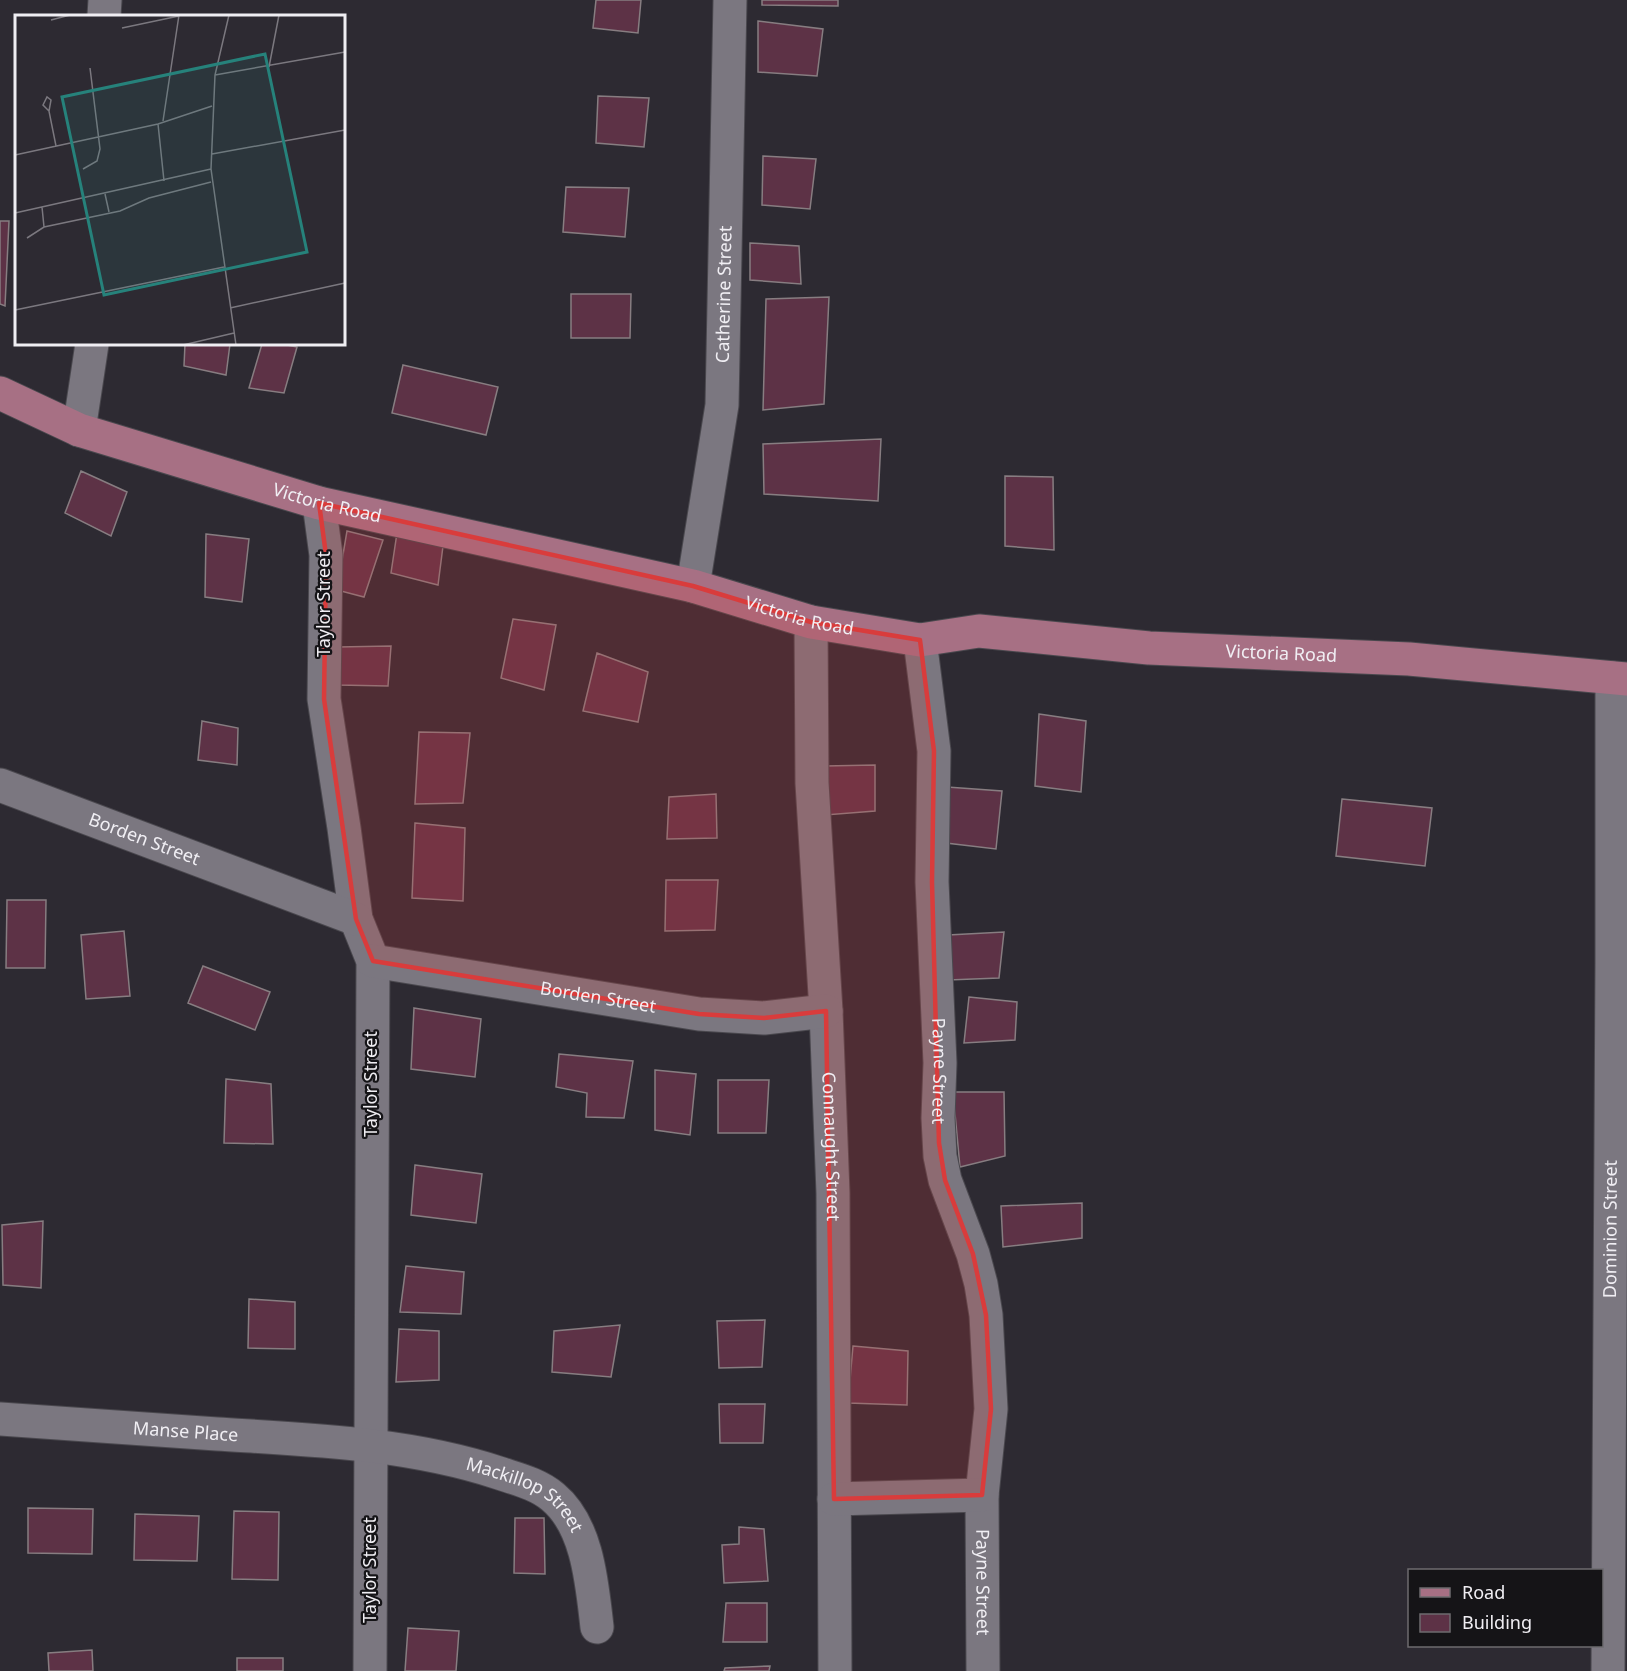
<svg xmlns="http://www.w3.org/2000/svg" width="1627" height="1671" viewBox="0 0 1627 1671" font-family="'Noto Sans',sans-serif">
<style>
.building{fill:#5d3246;stroke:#877d81;stroke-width:1.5}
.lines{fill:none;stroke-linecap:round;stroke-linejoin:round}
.minor-casing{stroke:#4a484e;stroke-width:35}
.major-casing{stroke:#4a484e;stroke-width:35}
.minor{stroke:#7b7780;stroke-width:33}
.major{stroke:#a77084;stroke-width:33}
.marked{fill:#d93c3c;fill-opacity:0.2;stroke:#d93c3c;stroke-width:4.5;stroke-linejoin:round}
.labels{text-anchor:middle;stroke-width:4.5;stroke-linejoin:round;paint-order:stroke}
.street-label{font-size:18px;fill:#f0eef3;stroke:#151417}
.inset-road{fill:none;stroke:#7b787f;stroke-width:1.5}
.view{fill:#26827b;fill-opacity:0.15;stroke:#26827b;stroke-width:3}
.inset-edge{fill:none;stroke:#f0eef3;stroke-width:3}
</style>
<rect width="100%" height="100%" fill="#2d2a32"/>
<path class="building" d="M596,0H641L638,33L593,28Z
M762,0H838V6L762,5Z
M758,21L823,29L817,76L758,72Z
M598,96L649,98L644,147L596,143Z
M763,156L816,159L810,209L762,205Z
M566,187L629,188L625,237L563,232Z
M0,221H9L5,306L0,304Z
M750,243L799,246L801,284L750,280Z
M571,294H631L630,338H571Z
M829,297L824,404L763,410L766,299Z
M185,344H230L226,375L184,366Z
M262,344H282L297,347L284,393L249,388Z
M403,365L498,387L486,435L392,413Z
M881,439L878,501L764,494L763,444Z
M81,471L127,492L111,536L65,513Z
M1005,476L1053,477L1054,550L1005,546Z
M347,531L383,540L364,597L337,590Z
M397,533L443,546L438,585L391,573Z
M206,534L249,539L242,602L205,597Z
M513,619L556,625L544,690L501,678Z
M391,646L388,686L338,685V647Z
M597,653L648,672L638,722L583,711Z
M1039,714L1086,721L1081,792L1035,786Z
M202,721L238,728L237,765L198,760Z
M419,732L470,733L463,803L415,804Z
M875,765V811L825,815V766Z
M947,787L1002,791L996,849L946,843Z
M716,794L717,838L667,839L669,797Z
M1342,799L1432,808L1425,866L1336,856Z
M415,823L465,828L463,901L412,898Z
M666,880H718L715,930L665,931Z
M7,900H46L45,968H6Z
M124,931L130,996L86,999L81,935Z
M1004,932L999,978L948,980V935Z
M203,966L270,992L255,1030L188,1003Z
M969,997L1017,1002L1015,1040L964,1043Z
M414,1008L481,1019L475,1077L411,1069Z
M559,1054L633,1061L624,1118L586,1117L587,1093L556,1087Z
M655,1070L696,1074L690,1135L655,1130Z
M226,1079L271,1084L273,1144L224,1143Z
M718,1080H769L766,1133H718Z
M953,1092H1004L1005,1156L960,1167Z
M415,1165L482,1174L476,1223L411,1215Z
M1082,1203V1238L1003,1247L1001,1206Z
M43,1221L41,1288L3,1285L2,1225Z
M406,1266L464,1272L461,1314L400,1312Z
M249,1299L295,1302V1349L248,1348Z
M765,1320L762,1367L719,1368L717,1321Z
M620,1325L611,1377L552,1372L554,1331Z
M399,1329L439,1331V1380L396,1382Z
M853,1346L908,1351L907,1405L848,1403Z
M719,1404H765L763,1443H720Z
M28,1508L93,1509L92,1554L28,1553Z
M234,1511L279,1512L278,1580L232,1579Z
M135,1514L199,1516L197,1561L134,1560Z
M515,1518H544L545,1574L514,1573Z
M739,1527L764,1529L768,1581L724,1583L722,1545L739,1544Z
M726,1603H767V1642H723Z
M408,1628L459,1631L456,1671H405Z
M92,1650L93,1671H49L48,1653Z
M237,1658H283V1671H237Z
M770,1666L769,1671H724L725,1668Z"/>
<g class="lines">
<defs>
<g id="minor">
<path d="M104,16L105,0"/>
<path d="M79,430L92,344"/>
<path d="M319,503L326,555L324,699L344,828L356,919L373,961L370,1671"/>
<path id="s1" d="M693,586L722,405L730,0"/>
<path id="s2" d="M811,622L812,783L826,1011L833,1193L835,1671"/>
<path id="s3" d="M920,640L934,751L932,882L940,1063L938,1118L940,1156L945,1180L973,1254L981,1284L986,1315L991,1409L982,1495L983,1671"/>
<path id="s4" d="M0,785L356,919"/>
<path id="s5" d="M373,961L699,1014L764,1018L826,1011"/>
<path id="s6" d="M0,1419C72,1424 145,1429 217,1434C312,1440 408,1443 499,1473C517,1479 538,1484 553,1497C588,1526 592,1584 597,1627"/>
<path d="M834,1499L982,1495"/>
<path id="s7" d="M1608,1671L1612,962V678"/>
</g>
<g id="major">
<path id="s8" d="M0,393L79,430L319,503L693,586L811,622L920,640L979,631L1149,648L1409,659L1627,679"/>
</g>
</defs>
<use href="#minor" class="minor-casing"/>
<use href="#major" class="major-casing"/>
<use href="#minor" class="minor"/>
<use href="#major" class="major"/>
</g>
<path class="marked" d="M319,503L693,586L811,622L920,640L934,751L932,882L939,1143L945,1180L973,1254L986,1315L991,1409L982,1495L834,1499L826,1011L764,1018L699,1014L373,961L356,919L324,699L326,555Z"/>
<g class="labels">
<g class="street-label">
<text dy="6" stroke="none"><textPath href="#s1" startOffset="294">Catherine Street</textPath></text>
<text dy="6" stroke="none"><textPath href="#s8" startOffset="346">Victoria Road</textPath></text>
<text transform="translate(324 604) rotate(-90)" y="6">Taylor Street</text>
<text dy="6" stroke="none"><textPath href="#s8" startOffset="832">Victoria Road</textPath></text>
<text dy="6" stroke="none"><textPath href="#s8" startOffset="1318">Victoria Road</textPath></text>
<text dy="6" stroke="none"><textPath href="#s4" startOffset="154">Borden Street</textPath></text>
<text dy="6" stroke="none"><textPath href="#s5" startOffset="228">Borden Street</textPath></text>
<text dy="6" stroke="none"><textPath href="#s3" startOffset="432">Payne Street</textPath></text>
<text transform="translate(371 1084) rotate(-90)" y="6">Taylor Street</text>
<text dy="6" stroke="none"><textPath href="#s2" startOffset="525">Connaught Street</textPath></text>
<text dy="6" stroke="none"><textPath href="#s7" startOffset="442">Dominion Street</textPath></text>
<text dy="6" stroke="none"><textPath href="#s6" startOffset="186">Manse Place</textPath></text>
<text dy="6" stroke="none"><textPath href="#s6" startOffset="537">Mackillop Street</textPath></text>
<text transform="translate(370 1570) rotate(-90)" y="6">Taylor Street</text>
<text dy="6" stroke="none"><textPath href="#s3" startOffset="951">Payne Street</textPath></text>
</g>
</g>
<g transform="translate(15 15)">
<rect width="330" height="330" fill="#2d2a32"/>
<path class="inset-road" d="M214,0L200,60L196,154L221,330M36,5L55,0M107,13L164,1M254,52L264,0M200,60L330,37M34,96L36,85L32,82L28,90L34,96L41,131M148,106L164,0M143,109L149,166M197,139L330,115M0,140L143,109L197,91M68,154L82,146L85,134L75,53M90,179L94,197M27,192L29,212M0,198L196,154M12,223L29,212L105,196L134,183L196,167M215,293L330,268M0,295L209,252M168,330L219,318"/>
<path class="view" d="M250,39L292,237L89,280L47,82Z"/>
<rect width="330" height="330" class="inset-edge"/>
</g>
<rect x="1408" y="1569" width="195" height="78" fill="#151417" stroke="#6d6b6f" stroke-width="1.5"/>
<rect x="1420" y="1588" width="30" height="9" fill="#a77084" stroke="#6d6b6f" stroke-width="1.5"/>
<text x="1462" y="1599" font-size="18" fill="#f0eef3">Road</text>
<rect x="1420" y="1614" width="30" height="18" fill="#5d3246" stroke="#6d6b6f" stroke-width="1.5"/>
<text x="1462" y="1629" font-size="18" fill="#f0eef3">Building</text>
</svg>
